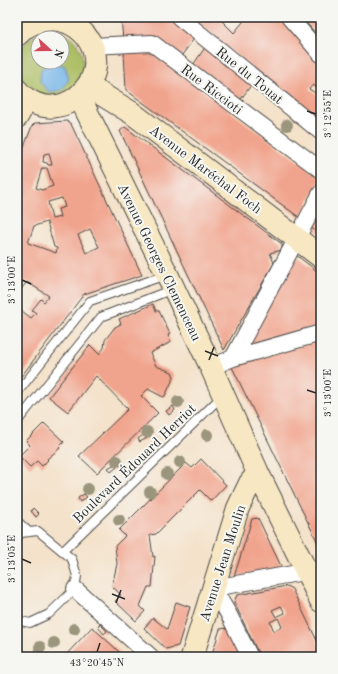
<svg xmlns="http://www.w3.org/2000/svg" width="338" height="674" viewBox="0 0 338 674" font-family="'Old Standard TT',serif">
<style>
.green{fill:#aabc60;stroke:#6a7446;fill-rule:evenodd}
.water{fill:#75b4e8;stroke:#50708a}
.building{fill:#f1a48d;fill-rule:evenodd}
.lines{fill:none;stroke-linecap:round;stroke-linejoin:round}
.lane-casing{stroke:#494643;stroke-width:10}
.street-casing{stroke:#494643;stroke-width:18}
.secondary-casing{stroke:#494643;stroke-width:24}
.lane{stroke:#fff;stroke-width:8}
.street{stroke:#fff;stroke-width:16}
.secondary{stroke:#f7e8c3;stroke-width:22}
.tree{fill:#9a957b}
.ticks{fill:none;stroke:#2b2b2b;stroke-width:1.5}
.labels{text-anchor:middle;stroke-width:4;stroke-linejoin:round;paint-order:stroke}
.street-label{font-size:14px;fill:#2b2b2b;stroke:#f6f6f2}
.neatline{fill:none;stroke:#2b2b2b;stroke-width:1.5}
.ticks-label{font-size:10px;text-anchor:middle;fill:#2b2b2b}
</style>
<rect width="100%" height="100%" fill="#f6f6f2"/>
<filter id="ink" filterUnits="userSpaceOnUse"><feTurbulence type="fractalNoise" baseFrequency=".025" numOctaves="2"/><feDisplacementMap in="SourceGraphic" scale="8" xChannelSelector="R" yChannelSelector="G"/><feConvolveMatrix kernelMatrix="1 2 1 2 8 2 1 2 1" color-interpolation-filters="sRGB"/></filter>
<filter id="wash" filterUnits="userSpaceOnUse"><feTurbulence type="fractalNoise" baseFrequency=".012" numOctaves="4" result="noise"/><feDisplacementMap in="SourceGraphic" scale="16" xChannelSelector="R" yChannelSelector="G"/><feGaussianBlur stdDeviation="0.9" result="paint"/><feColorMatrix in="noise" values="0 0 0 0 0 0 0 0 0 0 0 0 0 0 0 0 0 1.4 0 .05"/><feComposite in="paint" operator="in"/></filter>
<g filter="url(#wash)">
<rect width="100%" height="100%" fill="#f4e2ca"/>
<path class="green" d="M47,30C97,31 93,97 48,96C41,95 32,92 27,86C7,64 21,37 47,30ZM38,38H62V62H53L40,82L41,69L53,62H38Z"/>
<path class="water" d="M53,62L65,66L69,79L62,90L49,92L40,82L41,69Z"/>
<g id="blocks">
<path class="building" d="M121,17H174L196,36L179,59L123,40Z
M191,17H223L224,19L222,21L234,33L247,17H283L321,63V125ZM313,85L320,89L317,94L309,89Z
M301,17H321V39Z
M206,46L252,84L238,103L191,68Z
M147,50L321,178L300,218L126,90L124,51Z
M67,121L71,124L142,275L84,294L17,382V307L31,318L36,313L32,310L41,299L44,302L49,296L27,282L17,294V165L32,126L35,123ZM49,153L52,165H48L47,163L43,162L44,154ZM42,168H47L53,186L42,190L36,188ZM62,198L65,207L58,209L60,217L52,219L48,202ZM47,222L54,247L57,248L56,253L28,243L34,226ZM90,229L99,247L86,253L78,235Z
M125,127L282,244V250L270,253L274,263L224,350L120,131Z
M321,206V234L311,228Z
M296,255L321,274V326L251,345L246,338Z
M153,304L156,311H159L170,334L168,335L171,342L150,353L156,366L172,372L174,377L165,396L163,397L148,389L141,396L158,413L97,473L79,456L128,409L96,376L68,412L49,397L90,345L99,354L104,348L105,340L115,327L121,324L119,319Z
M321,340V549L231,365Z
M173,406L175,410L169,415L166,411Z
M44,423L64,442L59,447L60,448L47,459L48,460L42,466L37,461L30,467L19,456L30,445L26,441Z
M144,434L147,438L140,442L138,439Z
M201,459L226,485L211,501L200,490L156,534L150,535L153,557L155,556L152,587H148L140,606L145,611L136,621L115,601L121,595L112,586L117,564L115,546L125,536L119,530L186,463L192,468Z
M115,464L117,467L111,472L108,468Z
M84,494L87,497L80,502L78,498Z
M33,508L39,514L36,517L31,511Z
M258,518L282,568L234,577L252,519Z
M287,586L292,589L321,649V657H260L234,602L237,595ZM281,606L285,613L276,617L272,610ZM278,618L282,627L274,631L270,622Z
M176,602L190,607L178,646L166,649L144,628L153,618L167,629Z
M100,624L107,631L104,634L98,627Z
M92,627L113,646L124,657H64Z
M227,628L241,657H211L220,629Z"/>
</g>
</g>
<g filter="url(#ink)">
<use href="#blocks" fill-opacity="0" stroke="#494643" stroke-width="1"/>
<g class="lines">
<defs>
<path id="lane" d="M17,393L90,301L166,275
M17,422L101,317L173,289
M17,521L29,532
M17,538L21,533L38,531L72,559L77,576L75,589L49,614L30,623L17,620
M63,551L223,395"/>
<path id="street" d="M179,17L321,132
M289,17L321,54
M92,46L152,43L321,170
M233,358L321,193
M211,367L233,358L321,333
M75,589L151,657
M17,656L18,657
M250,657L228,613L213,588L321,569"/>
<path id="secondary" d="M17,35C20,33 23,29 26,27C32,23 39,21 46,20C84,15 111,59 85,89C78,98 69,104 57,106C42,109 26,101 17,90
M88,86L132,113L321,257
M79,96L167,274L211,367L258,473L321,601
M17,117L22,108
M192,657L238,508L250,483L258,473"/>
</defs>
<use href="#lane" class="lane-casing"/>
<use href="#street" class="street-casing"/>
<use href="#secondary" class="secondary-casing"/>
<use href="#lane" class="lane"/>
<use href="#street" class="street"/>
<use href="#secondary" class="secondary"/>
</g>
<g class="tree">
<circle cx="287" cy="125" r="6"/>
<circle cx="178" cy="402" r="6"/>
<circle cx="147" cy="432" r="6"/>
<circle cx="207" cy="435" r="6"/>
<circle cx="117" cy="461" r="6"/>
<circle cx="180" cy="462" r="6"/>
<circle cx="167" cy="474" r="6"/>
<circle cx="88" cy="489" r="6"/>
<circle cx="150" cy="492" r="6"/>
<circle cx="119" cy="520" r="6"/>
<circle cx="74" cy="629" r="6"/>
<circle cx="54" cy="643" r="6"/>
<circle cx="40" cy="647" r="6"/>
</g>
</g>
<path class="ticks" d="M307,111L316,114M22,280L31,284M205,351L218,356M209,360L214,347M307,390L316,393M22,559L31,563M112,594L125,599M116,603L121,590M97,652L100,643"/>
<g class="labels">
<g class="street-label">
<text transform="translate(250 75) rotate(39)" y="5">Rue du Touat</text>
<text transform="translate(212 89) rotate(37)" y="5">Rue Riccioti</text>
<text transform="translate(206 169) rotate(37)" y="5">Avenue Maréchal Foch</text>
<text transform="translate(160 262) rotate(64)" y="5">Avenue Georges Clemenceau</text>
<text transform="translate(134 463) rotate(-44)" y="5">Boulevard Édouard Herriot</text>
<text transform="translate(222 563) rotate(-72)" y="5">Avenue Jean Moulin</text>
</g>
</g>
<rect width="338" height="674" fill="none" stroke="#f6f6f2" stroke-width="44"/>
<g transform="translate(50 50) rotate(111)"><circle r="19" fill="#f6f6f2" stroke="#a5a5a2"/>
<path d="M0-3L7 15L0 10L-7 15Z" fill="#d1495b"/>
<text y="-6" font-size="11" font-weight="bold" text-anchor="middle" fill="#2b2b2b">N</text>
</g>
<rect x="22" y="22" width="294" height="630" class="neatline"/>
<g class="ticks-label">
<text transform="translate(327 114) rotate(-90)" y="4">3°12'55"E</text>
<text transform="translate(11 280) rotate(-90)" y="4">3°13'00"E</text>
<text transform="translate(327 393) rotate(-90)" y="4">3°13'00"E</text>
<text transform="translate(11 559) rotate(-90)" y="4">3°13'05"E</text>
<text x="97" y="666">43°20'45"N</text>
</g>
</svg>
